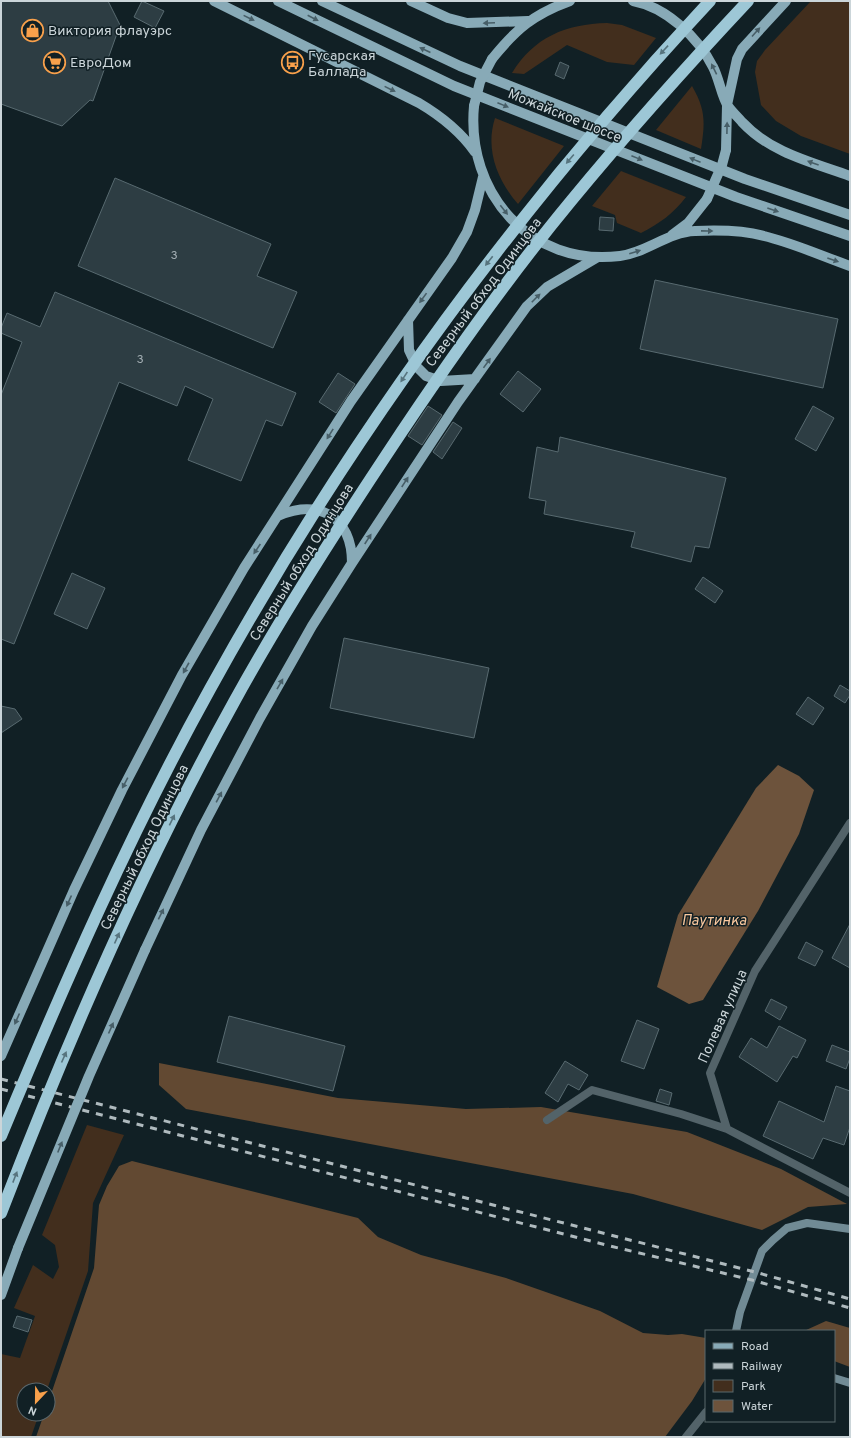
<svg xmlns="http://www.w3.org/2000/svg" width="851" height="1438" viewBox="0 0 851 1438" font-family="Overpass,sans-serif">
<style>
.green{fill:#422e1d}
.forest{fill:#624932}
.water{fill:#6d533c}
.building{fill:#2d3d43;stroke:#586a70}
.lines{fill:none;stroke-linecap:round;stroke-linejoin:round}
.street{stroke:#536369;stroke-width:8}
.secondary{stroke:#718b95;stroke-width:8}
.primary{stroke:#88aab7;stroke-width:10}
.rail{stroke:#afbabe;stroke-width:3;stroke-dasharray:7 7;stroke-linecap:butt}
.primary-bridge{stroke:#88aab7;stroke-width:10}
.highway-bridge{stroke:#9dc7d6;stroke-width:12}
.oneway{fill:#475e67}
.oneway2{fill:#57747e}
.labels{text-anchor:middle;stroke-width:3;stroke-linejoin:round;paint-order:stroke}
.number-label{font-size:12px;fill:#a4afb4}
.poi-label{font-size:14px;fill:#cbd5d9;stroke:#112025;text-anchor:start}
.street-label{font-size:14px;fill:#cbd5d9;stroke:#112025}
.water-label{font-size:15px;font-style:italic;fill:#fbc99f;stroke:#112025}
</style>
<rect width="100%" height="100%" fill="#112025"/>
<path class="green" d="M811,1H850V154L801,136L776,121L761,105L755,72L757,61L765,50Z
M607,23L622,25L656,38L634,65L607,62L567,45L524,74L512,73C534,37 566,24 607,23Z
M692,86C706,110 705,123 701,149L656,130Z
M495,118L564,146L518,204C497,180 485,149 495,118Z
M621,171L686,197C674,213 659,224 641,233L617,223L615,215L592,206Z
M87,1125L124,1135L93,1203L88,1271L47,1390H24V1414H39L31,1437H1V1354L20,1358L35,1316L14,1308L33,1265L53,1279L59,1267L55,1245L42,1235Z"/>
<path class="forest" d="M159,1063L338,1098L466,1109L541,1107L687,1132L781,1169L847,1204L808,1207L762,1230L633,1194L186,1109L159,1085Z
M132,1161L358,1218L378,1237L421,1255L506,1278L600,1311L643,1333L668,1335L682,1334L706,1338V1378L692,1401L665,1437H36L44,1414H48V1403L94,1268L99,1205L107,1186L119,1166Z
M826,1321L850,1328V1367L834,1361V1331H804Z"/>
<path class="water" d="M778,765L799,776L814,790L799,834L758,911L703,1000L689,1004L657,987L678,915L756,788Z"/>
<path class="building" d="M1,1H108L120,25L93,101L90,100L62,126L1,104Z
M142,1L164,11L155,28L134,17Z
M560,62L569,66L564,79L555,75Z
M115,178L271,244L257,276L297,292L273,348L78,266Z
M600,217L614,218L613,231L599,230Z
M655,280L838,319L823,388L640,349Z
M55,292L296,393L282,426L266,420L241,481L188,460L213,399L185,386L177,406L119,382L14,644L1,639V395L22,342L1,333V328L7,313L40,327Z
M518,371L541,389L523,412L500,394Z
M338,373L355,384L336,413L319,402Z
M428,406L442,415L422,445L408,436Z
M813,406L834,418L816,451L795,439Z
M453,422L462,428L442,459L433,452Z
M560,437L726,478L709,548L695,546L691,562L631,547L635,532L544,514L546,501L529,498L537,447L558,452Z
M72,573L105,588L87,629L54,614Z
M703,577L723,591L715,603L695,589Z
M344,638L489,668L474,738L330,708Z
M840,685L850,691V695L845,703L834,696Z
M808,697L824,708L813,725L796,714Z
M1,706L15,709L22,719L1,733Z
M850,924V968L832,958Z
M806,942L823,951L815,966L798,958Z
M771,999L787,1007L780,1020L765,1011Z
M229,1016L345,1046L333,1091L217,1062Z
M637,1020L659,1029L644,1069L621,1061Z
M779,1026L806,1040L797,1058L793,1056L777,1082L739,1057L751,1038L767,1048Z
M832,1045L850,1052V1058L846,1069L826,1061Z
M565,1061L588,1075L579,1090L568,1084L558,1102L545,1093Z
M836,1086L850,1091V1127L844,1145L823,1138L813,1159L763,1136L779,1101L824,1122Z
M660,1089L672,1093L669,1105L656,1101Z
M17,1316L32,1320L28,1332L13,1327Z"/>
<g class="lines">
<path class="street" d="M850,823L755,971L710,1073L727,1129L850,1193
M547,1120L592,1090L681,1114L727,1129
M686,1437L706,1412"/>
<path class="secondary" d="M736,1331L740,1312L762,1251L773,1240L787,1228L807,1223L850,1229
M834,1378L850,1383"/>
<path class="primary" d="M214,1L419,103C441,116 460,131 475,152
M278,1L454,86L736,197L850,236
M322,1L460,66L745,179L850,215
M411,1L448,18L467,23L528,21
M633,1C666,7 698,37 713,67C719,78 722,98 728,106C732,112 738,117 742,122C771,153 811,162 850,176
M492,59C516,29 534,14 570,1
M474,106C466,193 530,267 620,256C646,253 668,232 695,231C717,230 743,230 764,236C793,243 822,256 850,266
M726,150L727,105L737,59L742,49L786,1
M672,235L688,223L707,199
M408,320L409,350L417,367L426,376L441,381L475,379
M278,516C319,498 352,517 352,563
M145,950L201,830L260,718L312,626L352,563L458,402L527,306L547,287L598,257
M1,1056L74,890L122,790L182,675L244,568L351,401L452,258L467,232L475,210L483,177
M1,1295L18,1248"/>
<path class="rail" d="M1,1079L755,1272L850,1299
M1,1089L606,1245L752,1280L850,1308"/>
<path class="primary-bridge" d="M474,106L480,82L492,59
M707,199L722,165L726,150
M18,1248L89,1076L145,950"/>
<path class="highway-bridge" d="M1,1136C64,984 130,833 210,689C347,440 516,209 710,1
M1,1213C68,1039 143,866 234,702C280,618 332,537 385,457C443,369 504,282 571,201C628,132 687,66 748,1"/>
</g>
<defs><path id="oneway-solid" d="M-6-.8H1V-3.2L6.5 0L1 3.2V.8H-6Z"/></defs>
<g class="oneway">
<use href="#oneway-solid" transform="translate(249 18) rotate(26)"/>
<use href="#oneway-solid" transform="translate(313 18) rotate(27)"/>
<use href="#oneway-solid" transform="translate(489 23) rotate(178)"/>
<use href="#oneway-solid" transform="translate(756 32) rotate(-48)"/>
<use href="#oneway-solid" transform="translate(425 50) rotate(-155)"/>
<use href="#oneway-solid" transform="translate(714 69) rotate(-116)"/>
<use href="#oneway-solid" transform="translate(390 89) rotate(26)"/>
<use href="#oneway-solid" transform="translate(503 105) rotate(22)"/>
<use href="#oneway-solid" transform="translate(727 128) rotate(-89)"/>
<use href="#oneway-solid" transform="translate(637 158) rotate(22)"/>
<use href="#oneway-solid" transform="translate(695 160) rotate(-158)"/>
<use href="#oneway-solid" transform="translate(813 163) rotate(-160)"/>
<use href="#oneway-solid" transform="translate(504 210) rotate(52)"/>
<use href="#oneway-solid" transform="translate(773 210) rotate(19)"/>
<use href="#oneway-solid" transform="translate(707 231) rotate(1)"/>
<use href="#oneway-solid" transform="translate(635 252) rotate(-17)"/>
<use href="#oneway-solid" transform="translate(833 260) rotate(19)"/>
<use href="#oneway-solid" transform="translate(423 298) rotate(126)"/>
<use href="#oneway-solid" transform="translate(536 298) rotate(-45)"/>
<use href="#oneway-solid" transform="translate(487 363) rotate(-54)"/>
<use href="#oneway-solid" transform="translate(330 434) rotate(122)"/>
<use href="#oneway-solid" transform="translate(405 482) rotate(-57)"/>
<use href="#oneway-solid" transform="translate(368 539) rotate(-57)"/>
<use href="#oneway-solid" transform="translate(257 549) rotate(124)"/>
<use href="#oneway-solid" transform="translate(186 668) rotate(119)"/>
<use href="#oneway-solid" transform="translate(280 684) rotate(-60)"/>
<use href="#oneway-solid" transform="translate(125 783) rotate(118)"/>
<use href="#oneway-solid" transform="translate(219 797) rotate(-62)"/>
<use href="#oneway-solid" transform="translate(69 901) rotate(114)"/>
<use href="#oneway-solid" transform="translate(161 914) rotate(-64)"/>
<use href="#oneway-solid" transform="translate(17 1019) rotate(114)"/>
<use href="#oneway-solid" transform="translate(111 1028) rotate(-66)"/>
<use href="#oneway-solid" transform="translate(60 1147) rotate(-68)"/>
</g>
<g class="oneway2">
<use href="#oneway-solid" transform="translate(664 50) rotate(133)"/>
<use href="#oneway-solid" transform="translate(570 159) rotate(130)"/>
<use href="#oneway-solid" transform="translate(489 261) rotate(128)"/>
<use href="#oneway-solid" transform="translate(404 377) rotate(124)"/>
<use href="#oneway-solid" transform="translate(172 820) rotate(-64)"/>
<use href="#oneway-solid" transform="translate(117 938) rotate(-66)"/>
<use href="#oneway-solid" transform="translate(64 1057) rotate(-66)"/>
<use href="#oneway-solid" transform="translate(15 1177) rotate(-69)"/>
</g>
<defs>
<symbol id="shop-ring" viewBox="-11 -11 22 22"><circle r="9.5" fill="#112025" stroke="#f8a04b" stroke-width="1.5"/><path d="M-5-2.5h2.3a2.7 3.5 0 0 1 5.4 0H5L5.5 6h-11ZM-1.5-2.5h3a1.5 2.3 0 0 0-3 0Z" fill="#f8a04b"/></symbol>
<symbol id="supermarket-ring" viewBox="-11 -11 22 22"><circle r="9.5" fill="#112025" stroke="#f8a04b" stroke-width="1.5"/><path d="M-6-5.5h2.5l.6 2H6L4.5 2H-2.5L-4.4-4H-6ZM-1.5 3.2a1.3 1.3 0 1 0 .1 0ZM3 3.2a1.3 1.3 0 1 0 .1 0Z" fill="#f8a04b"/></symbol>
<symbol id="bus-ring" viewBox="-11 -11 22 22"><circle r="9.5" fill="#112025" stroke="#f8a04b" stroke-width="1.5"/><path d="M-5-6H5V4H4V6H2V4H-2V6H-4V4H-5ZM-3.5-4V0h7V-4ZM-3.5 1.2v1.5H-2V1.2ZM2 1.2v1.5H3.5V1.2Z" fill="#f8a04b"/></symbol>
</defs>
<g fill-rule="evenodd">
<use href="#shop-ring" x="20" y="18" width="25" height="25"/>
<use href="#supermarket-ring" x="42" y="50" width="25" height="25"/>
<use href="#bus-ring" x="280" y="50" width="25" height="25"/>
</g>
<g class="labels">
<g class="number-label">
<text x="174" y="259">3</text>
<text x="140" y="363">3</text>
</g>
<g class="poi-label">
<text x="48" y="35">Виктория флауэрс</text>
<text x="308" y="60">Гусарская<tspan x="308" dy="16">Баллада</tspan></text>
<text x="70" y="67">ЕвроДом</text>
</g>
<g class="street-label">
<text transform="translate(565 115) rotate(22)" y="5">Можайское шоссе</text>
<text transform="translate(483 292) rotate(-53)" y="5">Северный обход Одинцова</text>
<text transform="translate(301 562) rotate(-58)" y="5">Северный обход Одинцова</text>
<text transform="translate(144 847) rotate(-64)" y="5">Северный обход Одинцова</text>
<text transform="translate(722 1016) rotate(-66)" y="5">Полевая улица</text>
</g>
<g class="water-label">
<text x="714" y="925">Паутинка</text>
</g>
</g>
<rect width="851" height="1438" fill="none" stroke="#cbd5d9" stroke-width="4"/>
<rect x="705" y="1330" width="130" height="92" fill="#112025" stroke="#5b686d"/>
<rect x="713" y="1343" width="20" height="6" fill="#88aab7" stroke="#5b686d"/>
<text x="741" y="1350" font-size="12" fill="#cbd5d9">Road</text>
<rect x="713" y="1363" width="20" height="6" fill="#afbabe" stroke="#5b686d"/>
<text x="741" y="1370" font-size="12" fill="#cbd5d9">Railway</text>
<rect x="713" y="1380" width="20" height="12" fill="#422e1d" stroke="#5b686d"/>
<text x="741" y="1390" font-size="12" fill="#cbd5d9">Park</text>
<rect x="713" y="1400" width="20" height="12" fill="#6d533c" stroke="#5b686d"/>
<text x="741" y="1410" font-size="12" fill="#cbd5d9">Water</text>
<g transform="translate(36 1402) rotate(202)"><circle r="19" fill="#112025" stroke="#5b686d"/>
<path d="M0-3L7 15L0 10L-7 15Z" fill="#f8a04b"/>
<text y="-6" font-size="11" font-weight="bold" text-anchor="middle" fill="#cbd5d9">N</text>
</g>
</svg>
